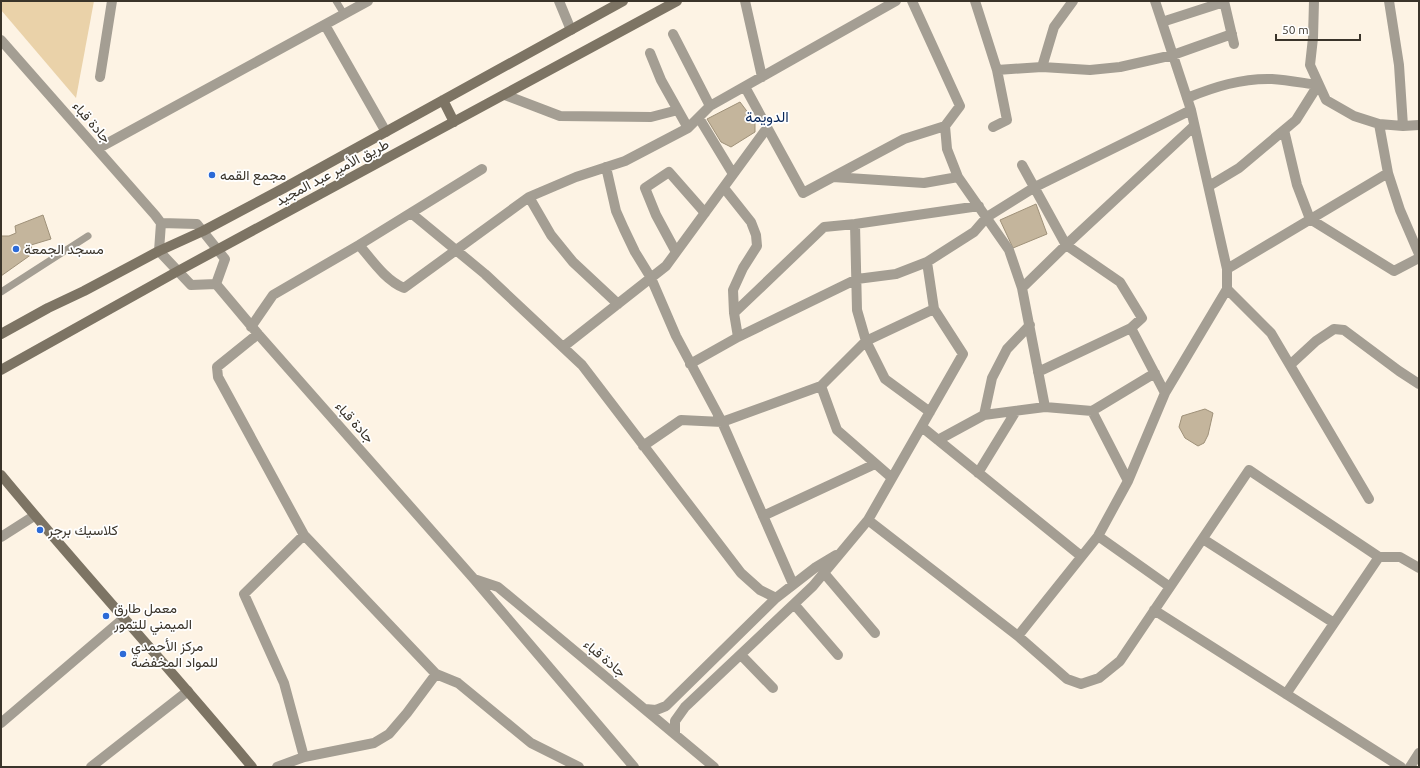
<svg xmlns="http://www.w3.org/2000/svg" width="1420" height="768" viewBox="0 0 1420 768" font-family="Ubuntu,Vazirmatn,sans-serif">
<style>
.green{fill:#ead2a9}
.building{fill:#c4b59c;stroke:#9f9179}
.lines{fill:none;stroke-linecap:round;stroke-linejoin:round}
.lane{stroke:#a49e93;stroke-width:7}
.street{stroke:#a49e93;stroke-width:10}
.secondary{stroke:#7d7464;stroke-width:10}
.poi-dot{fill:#2c6ad7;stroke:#fff;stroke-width:1.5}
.labels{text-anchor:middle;stroke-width:3.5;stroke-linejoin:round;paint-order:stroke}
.street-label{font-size:14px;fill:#3a342a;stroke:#fff}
.poi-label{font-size:14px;fill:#3a342a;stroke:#fff;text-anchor:start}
.neighbourhood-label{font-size:15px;fill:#082659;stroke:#fff}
</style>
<rect width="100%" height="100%" fill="#fdf3e4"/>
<path class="green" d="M1,1H94L76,98L1,10Z"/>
<path class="building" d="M740,102L755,122V132L731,147L721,142L707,119Z
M1036,204L1047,234L1013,248L1000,220Z
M43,215L51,239L31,245L32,254L1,276V236H9L16,233L15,226Z
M1205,409L1213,413L1208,435L1204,443L1198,446L1185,438L1179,427L1182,416Z"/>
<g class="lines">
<path class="lane" d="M336,1L344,14
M1,292L88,236"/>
<path class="street" d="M559,1L571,30
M745,1L762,77
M912,1L960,106L945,126L947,149L958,177L1009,250L1022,288L1045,407
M975,1L997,70L1007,120L993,127
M1224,1L1234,44
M1314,1L1313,38L1310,65L1326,100L1354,116L1379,124L1403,126L1419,125
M1389,1L1399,65L1403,126
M1162,22L1224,2
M325,25L386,132
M673,34L710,106
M1,40L155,215L161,223L159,251L191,285L216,284
M650,53L661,80L688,128
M1042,67L1054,27L1073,1
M997,70L1042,67L1090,70L1120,67L1173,55L1232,34
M100,77L112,1
M745,87L803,193L904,139L945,126
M505,95L560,116L651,117L678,110
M1187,98C1214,87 1242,78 1272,79C1287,80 1303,83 1318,85L1296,120L1239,168L1209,186
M699,118L733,174
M1379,124L1388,173L1400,210L1419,254
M1284,130L1297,185L1310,219L1394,271L1419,258
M97,149L368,1
M1022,165L1066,245L1120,282L1142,318L1131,328L1038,372
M606,167L616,211L624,229L635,252L651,278L676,336L722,422L793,584
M833,177L924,183L958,177
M724,188L751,222L756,235L757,246L743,268L733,290L734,313
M529,197L551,235L573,262L618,304
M411,213L485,274L582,365L741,573L760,590L776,598
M161,223L197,224L225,259L216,284
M855,224L857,310L866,341L885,379L930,412
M359,245C372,260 385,280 404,288L529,197L576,177L625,161L688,128L710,106L896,1
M676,252L656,215L645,188L669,172L705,213
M1227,269L1388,173
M216,284L258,334L474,579L634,767
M1022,288L1066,245L1194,126
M1227,289L1271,333L1369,499
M251,327L273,295L359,245L482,169
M1131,328L1165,393
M258,334L217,367L218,377L304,535L436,674L458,683L531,743L579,767
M738,337L734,313L824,227L855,224L979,206
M563,347L666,266L767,128
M690,364L738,337L857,279L896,274L927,262L974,232L987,217L1035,187L1191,110
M1290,365L1316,341L1334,329L1344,330L1399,371L1419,384
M821,386L837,430L892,478
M1092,411L1128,481
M984,415L992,378L1007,349L1030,325
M922,427L1081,556
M938,440L984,415L1045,407L1092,411L1155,373
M643,446L681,420L722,422L821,386L866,341L934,309
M978,473L1016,411
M763,516L875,464
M868,520L1018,636L1067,679L1081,684L1099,678L1120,661L1249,470L1379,557
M304,535L244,594L284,683L304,757
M1098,536L1170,587
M1,537L34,516
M1203,539L1334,623
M824,573L875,633
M474,579L498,587L714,767
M794,604L838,655
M1154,610L1401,767
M1018,636L1098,536L1128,481L1165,393L1227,289V269L1191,110L1155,1
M741,655L773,688
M1286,694L1379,557H1400L1419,568
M645,709L656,710L666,706L776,598L816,567L836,555
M1,723L124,618
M675,734V721L685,707L813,586L868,520L963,354L934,309L927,262
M91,767L188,691
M277,767L304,757L374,743L389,734L407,713L436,674
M1410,767L1419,753"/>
<path class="secondary" d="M443,100L454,122
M1,334L48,308L84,291L159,251L203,231L284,188L623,1
M1,370L178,271L677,1
M1,475C83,574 170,668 252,767"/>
</g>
<g class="poi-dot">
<circle cx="212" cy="175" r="4"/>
<circle cx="16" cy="249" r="4"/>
<circle cx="40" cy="530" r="4"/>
<circle cx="106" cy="616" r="4"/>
<circle cx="123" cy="654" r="4"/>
</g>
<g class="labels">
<g class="street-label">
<text transform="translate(92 122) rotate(49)" y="5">جادة قباء</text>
<text transform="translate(332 172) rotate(-28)" y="5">طريق الأمير عبد المجيد</text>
<text transform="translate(355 422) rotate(48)" y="5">جادة قباء</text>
<text transform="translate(605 658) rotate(40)" y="5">جادة قباء</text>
</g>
<g class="poi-label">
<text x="220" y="180">مجمع القمه</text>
<text x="24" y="254">مسجد الجمعة</text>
<text x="48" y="535">كلاسيك برجر</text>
<text x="114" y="613">معمل طارق<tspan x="114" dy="16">الميمني للتمور</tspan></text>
<text x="131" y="651">مركز الأحمدي<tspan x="131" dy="16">للمواد المخفضة</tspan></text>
</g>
<g class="neighbourhood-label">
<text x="767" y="122">الدويمة</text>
</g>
</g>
<rect width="1420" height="768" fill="none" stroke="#3a342a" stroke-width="4"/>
<path d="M1276 34v6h84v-6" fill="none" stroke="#3a342a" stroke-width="2"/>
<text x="1282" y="34" font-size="12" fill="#3a342a" stroke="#ffffff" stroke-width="3" paint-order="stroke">50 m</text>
</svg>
